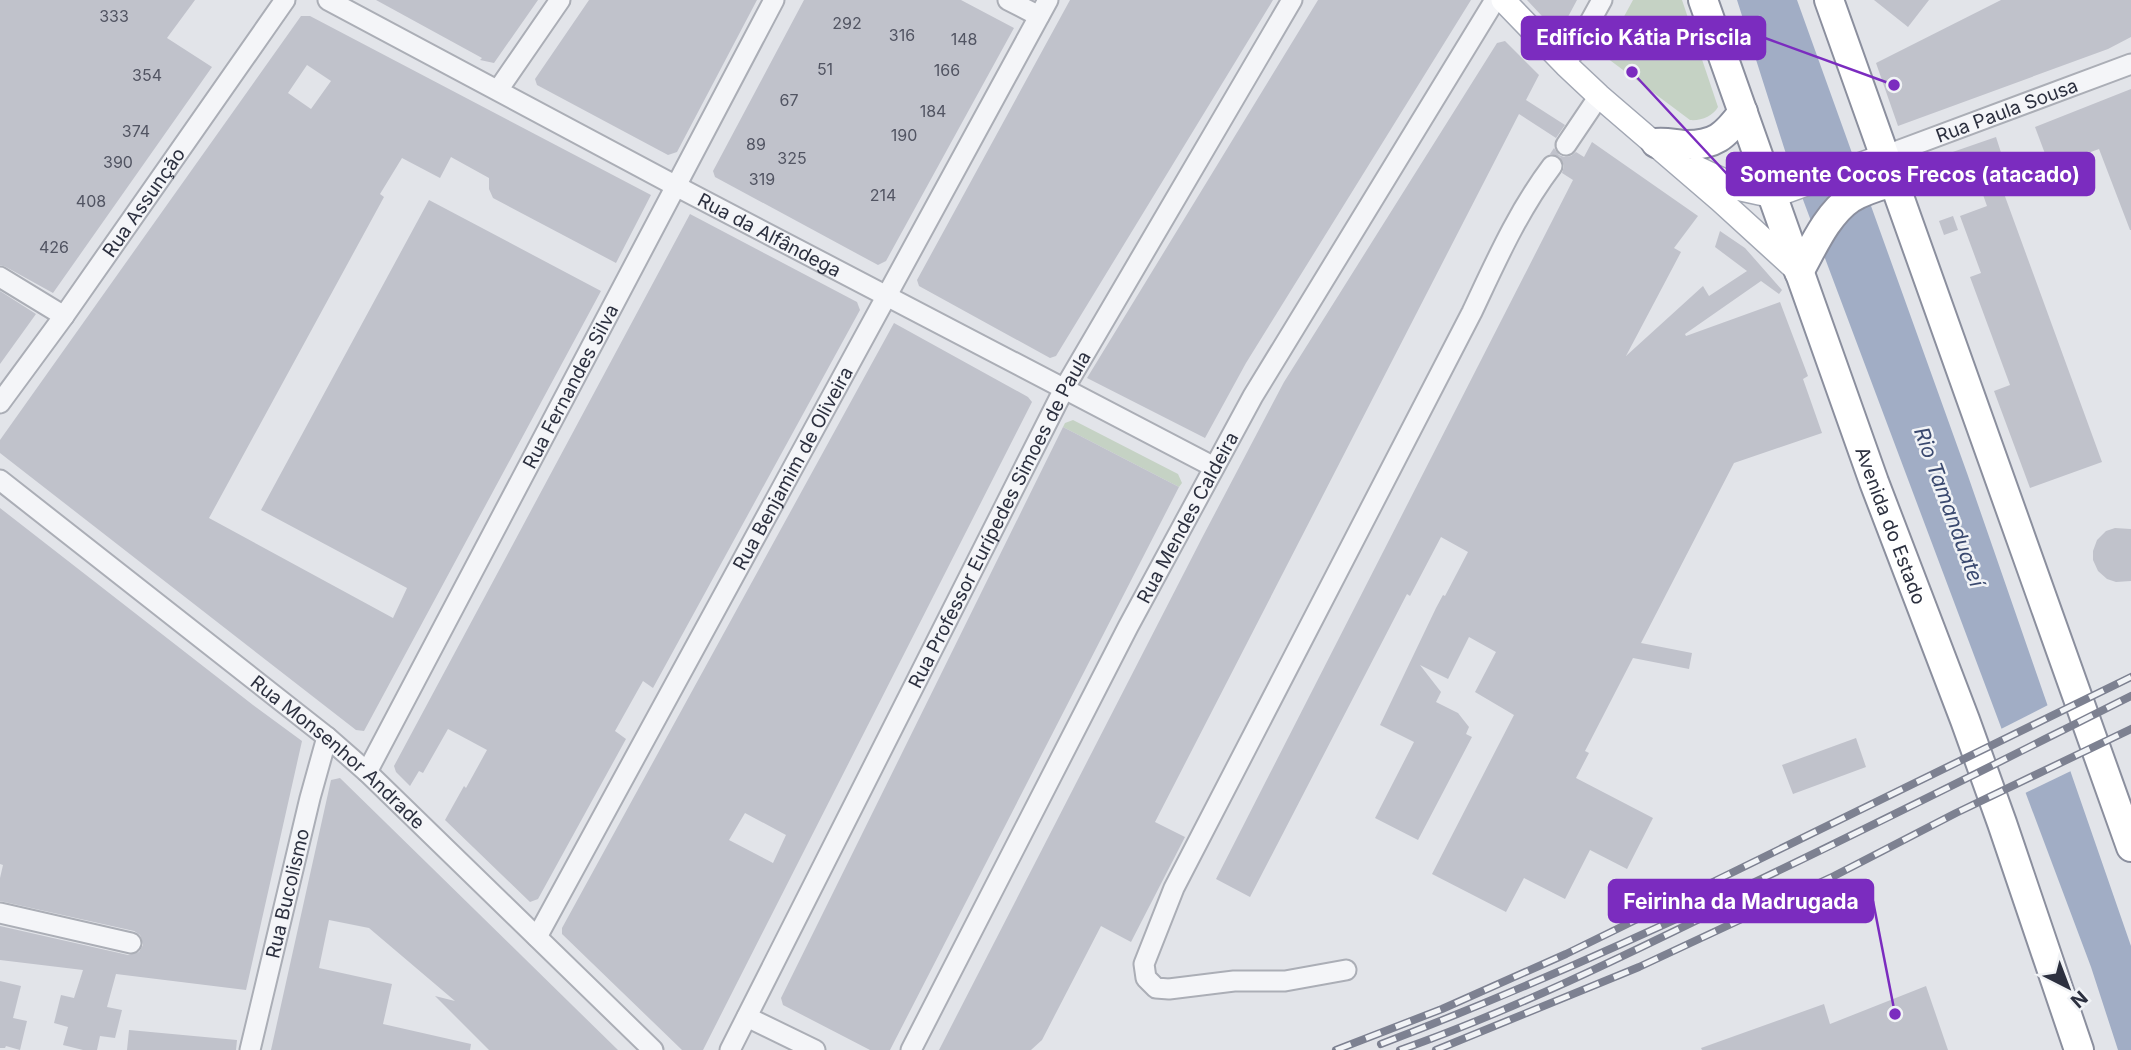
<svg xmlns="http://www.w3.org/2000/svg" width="2131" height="1050" viewBox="0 0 2131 1050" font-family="Inter,sans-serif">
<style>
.green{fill:#c5d2c4}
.water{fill:#a1adc5}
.pier{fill:#e2e4e9}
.building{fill:#c0c2cb;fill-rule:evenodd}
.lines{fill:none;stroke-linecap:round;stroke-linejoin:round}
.minor-casing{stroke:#abaeb6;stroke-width:23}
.major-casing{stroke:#a2a7b3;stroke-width:26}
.highway-casing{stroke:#8b8f9e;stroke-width:32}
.minor{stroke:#f4f5f8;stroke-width:19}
.major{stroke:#fff;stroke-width:23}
.highway{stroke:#fff;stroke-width:28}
.rail-casing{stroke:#7d8191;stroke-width:8}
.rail{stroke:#f1f3f6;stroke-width:5;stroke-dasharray:16;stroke-linecap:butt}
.labels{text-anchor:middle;stroke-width:5;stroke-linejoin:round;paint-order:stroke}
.number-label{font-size:16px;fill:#515462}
.street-label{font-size:19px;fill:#2c303f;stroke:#f1f3f6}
.water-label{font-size:21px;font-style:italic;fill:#3a496f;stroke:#f1f3f6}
.leader{fill:none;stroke:#7b2cbf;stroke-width:2.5}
.callout-dot{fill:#7b2cbf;stroke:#f1f3f6;stroke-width:2.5}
.callout{fill:#7b2cbf;stroke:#7b2cbf;stroke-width:2.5}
.callout-label{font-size:21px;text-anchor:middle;font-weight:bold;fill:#fff}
</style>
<rect width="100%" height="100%" fill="#e2e4e9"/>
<path class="green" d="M1633,0H1682L1718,107C1713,116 1701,121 1690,120L1603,55Z
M1073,420L1178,474L1182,483L1179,487L1063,427L1065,423Z"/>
<path class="water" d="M1737,0H1797L1967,473L2131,946V1050H2118L2091,967L1787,157Z"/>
<path class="pier" d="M2050,704L2073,770L2023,794L1999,730Z"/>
<path class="building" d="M0,0H195L167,38L212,67L53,293L6,267L0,265Z
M376,0H538L494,63L480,60L482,58Z
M589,0H757L677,152L668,155L537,85L535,79Z
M804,0H961L1014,28L886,261L878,265L715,177L713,171Z
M1070,0H1273L1056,356L1050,358L919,286L917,280Z
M1318,0H1471L1246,363L1205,438L1087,378Z
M1527,0H1577L1562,28L1554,29Z
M1874,0H1929L1908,27Z
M2001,0H2131V37L2108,49L1898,126L1876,63Z
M301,16H310L651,195L616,263L493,198L489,189V178L451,157L440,178L402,158L380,194L384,197L209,518L393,618L407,588L261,510L429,200L601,291L364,731L356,730L0,453V440ZM307,65L331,81L311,109L288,93Z
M1505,41L1539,75L1526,100L1565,125L1556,138L1519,114L1155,822L1185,837L1131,942L1101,926L1042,1040L1031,1050H939L1203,536L1284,382L1497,43Z
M2131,89V230H2130L2099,149L2050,167L2035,127Z
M1996,137L2005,165L1995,169L2102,462L2030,488L1994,391L2010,385L1970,277L1981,273L1960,216L1987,206L1976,175L1927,192L1918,164Z
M1592,142L1698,216L1674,248L1681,252L1626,356L1703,286L1709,296L1747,271L1715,247L1720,231L1745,248L1782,290L1779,294L1761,281L1685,334L1686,336L1780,302L1808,376L1803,379L1822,433L1734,463L1641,643L1692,653L1689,669L1633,658L1585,751L1589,753L1576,778L1653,818L1627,869L1590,850L1565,899L1524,878L1506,912L1432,874L1514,715L1475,692L1496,652L1469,637L1448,679L1420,665L1441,692L1436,702L1458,713L1469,727L1466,734L1472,737L1418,840L1375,818L1414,742L1380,725L1436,608L1443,595L1445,596L1468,552L1441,537L1410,596L1407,594L1250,897L1216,879L1573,180L1562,173L1564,166L1560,157L1550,154L1554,148L1559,155L1564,157L1571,156L1576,152L1584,157Z
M690,214L857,302L860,310L653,688L643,681L615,731L626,739L538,899L530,902L445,820L464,786L466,788L487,750L448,729L423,773L419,771L410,786L396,772L394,766Z
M1953,216L1958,230L1944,235L1939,221Z
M0,291L36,314L0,364Z
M894,323L1028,397L1032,402L703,1050H682L562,934V928ZM745,813L786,835L773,863L729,840Z
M1063,427L1179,487L890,1050H870L783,1005L781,998Z
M0,508L253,705L302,741L246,990L116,974L107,1007L122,1010L115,1038L100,1036L97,1050H83L63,1045L68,1027L54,1023L61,995L74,998L83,970L0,960V926L128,955L139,952L143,945L140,935L134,931L0,901V878L3,865L0,864Z
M2115,528L2131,529V581L2116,582L2107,579L2098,571L2093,560V551L2097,540L2106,531Z
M1856,738L1866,767L1793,794L1782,765Z
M340,778L429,865L618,1050H489L435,996L455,1001L369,928L329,920L319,968L392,984L383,1024L471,1044L470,1050H271L331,780Z
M0,981L21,986L13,1018L27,1021L20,1050L6,1046L5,1048H0Z
M1926,986L1948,1050H1702L1701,1048L1824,1004L1830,1024Z
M129,1030L237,1040L236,1050H127Z"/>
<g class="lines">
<defs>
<g id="minor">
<path id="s1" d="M328,0L676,186L1214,467"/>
<path d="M1008,0L1039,16"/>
<path d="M1566,65L1602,0"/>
<path d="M498,90L560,0"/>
<path d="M1566,145L1599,96"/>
<path id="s2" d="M1884,156L2131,64"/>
<path d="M0,277L64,316"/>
<path id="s3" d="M0,403L64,316L285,0"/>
<path id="s4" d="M0,480L327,737L367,772L653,1050"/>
<path id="s5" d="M367,772L774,0"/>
<path d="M0,913L131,943"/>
<path id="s6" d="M537,937L1048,0"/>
<path d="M1346,970L1285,981H1234L1169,989L1156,988L1146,978L1144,964L1174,888L1472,312C1496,261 1518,211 1552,166"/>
<path d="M747,1017L815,1050"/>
<path id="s7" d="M250,1050L310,798L327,737"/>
<path id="s8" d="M730,1050L1064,389L1292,0"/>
<path id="s9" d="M911,1050L1128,627L1253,396L1495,0"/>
</g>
<path id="major" d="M1503,0L1566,65L1599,96L1720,200L1799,272
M1697,168L1741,189L1773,196L1884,156"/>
<g id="highway">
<path id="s10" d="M1703,0L1874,482L1965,720L2002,823L2079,1050"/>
<path d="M1829,0L2131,847"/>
<path d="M1656,143C1666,142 1673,144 1683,145C1715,146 1725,136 1743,112"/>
<path d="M1799,272C1813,247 1827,214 1851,198C1864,190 1879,186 1893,182"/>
</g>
</defs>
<use href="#minor" class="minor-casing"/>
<use href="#major" class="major-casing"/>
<use href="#highway" class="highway-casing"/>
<use href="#minor" class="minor"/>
<use href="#major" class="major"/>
<use href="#highway" class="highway"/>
<defs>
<path id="rail" d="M1381,1044C1639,946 1885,819 2131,696
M1336,1050L1442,1009L1566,954L2131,677
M1400,1050C1517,1009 1630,953 1742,898
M1436,1050L1639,967L1834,876L1956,813L2131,729"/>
</defs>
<use href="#rail" class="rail-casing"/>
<use href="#rail" class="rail"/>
</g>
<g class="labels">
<g class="number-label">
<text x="114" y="22">333</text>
<text x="847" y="29">292</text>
<text x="902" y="41">316</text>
<text x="964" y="45">148</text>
<text x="825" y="75">51</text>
<text x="947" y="76">166</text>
<text x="147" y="81">354</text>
<text x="789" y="106">67</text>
<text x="933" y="117">184</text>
<text x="136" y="137">374</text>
<text x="904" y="141">190</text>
<text x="756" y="150">89</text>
<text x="792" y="164">325</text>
<text x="118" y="168">390</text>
<text x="762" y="185">319</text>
<text x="883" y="201">214</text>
<text x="91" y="207">408</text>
<text x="54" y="253">426</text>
</g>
<g class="street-label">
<text dy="7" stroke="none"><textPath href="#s2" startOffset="131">Rua Paula Sousa</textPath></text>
<text dy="7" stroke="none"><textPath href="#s3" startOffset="247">Rua Assunção</textPath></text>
<text dy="7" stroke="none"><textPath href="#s1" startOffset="500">Rua da Alfândega</textPath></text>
<text dy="7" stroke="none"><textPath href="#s5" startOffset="436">Rua Fernandes Silva</textPath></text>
<text dy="7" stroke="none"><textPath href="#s6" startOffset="534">Rua Benjamim de Oliveira</textPath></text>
<text dy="7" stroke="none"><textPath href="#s9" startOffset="600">Rua Mendes Caldeira</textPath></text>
<text dy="7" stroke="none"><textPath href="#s8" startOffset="595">Rua Professor Eurípedes Simoes de Paula</textPath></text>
<text dy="7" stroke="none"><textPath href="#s10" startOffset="558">Avenida do Estado</textPath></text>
<text dy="7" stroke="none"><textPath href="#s4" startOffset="434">Rua Monsenhor Andrade</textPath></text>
<text dy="7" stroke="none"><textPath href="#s7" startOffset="161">Rua Bucolismo</textPath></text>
</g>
<g class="water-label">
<text transform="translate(1949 507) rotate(70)" y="7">Rio Tamanduateí</text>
</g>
</g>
<path class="leader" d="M1894 85L1765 38M1632 72L1727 174M1895 1014L1873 901"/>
<g class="callout-dot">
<circle cx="1894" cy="85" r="7"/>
<circle cx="1632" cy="72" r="7"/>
<circle cx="1895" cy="1014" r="7"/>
</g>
<g class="callout">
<rect x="1522" y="17" width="243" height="42" rx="7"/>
<rect x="1727" y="153" width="367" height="42" rx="7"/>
<rect x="1609" y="880" width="264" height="42" rx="7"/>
</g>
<g class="callout-label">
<text x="1644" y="45">Edifício Kátia Priscila</text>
<text x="1910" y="182">Somente Cocos Frecos (atacado)</text>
<text x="1741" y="909">Feirinha da Madrugada</text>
</g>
<g transform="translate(2068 987) rotate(138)" stroke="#f1f3f6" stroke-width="5" paint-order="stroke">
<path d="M0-5L12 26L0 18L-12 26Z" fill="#2c303f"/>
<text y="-10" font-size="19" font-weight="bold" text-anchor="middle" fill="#2c303f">N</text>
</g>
</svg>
